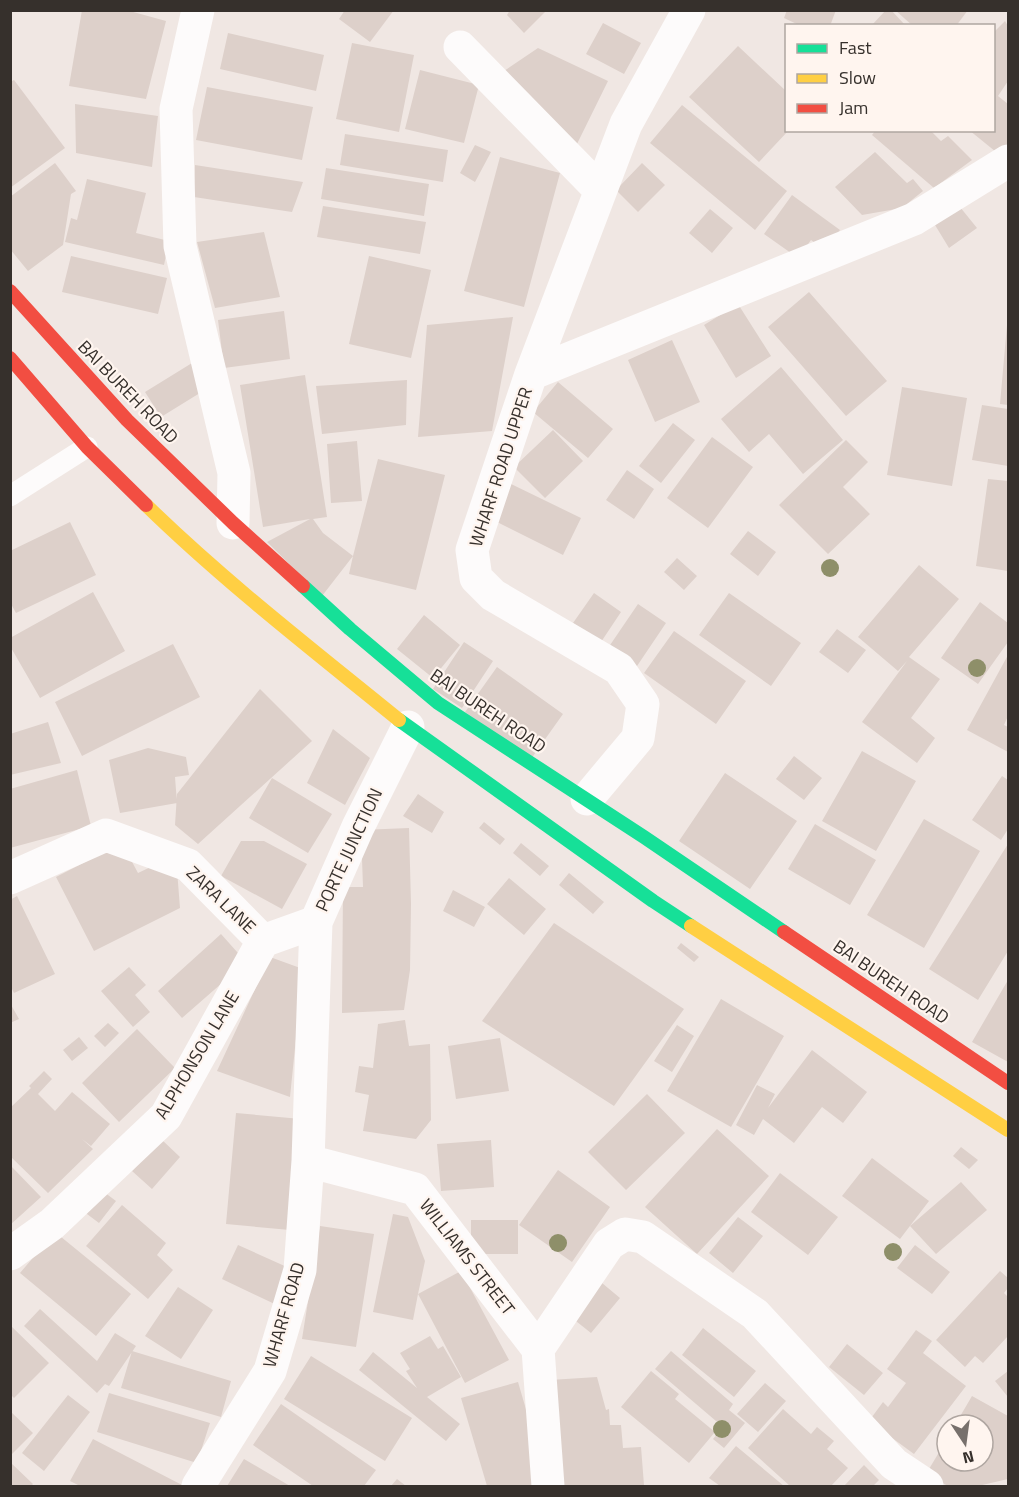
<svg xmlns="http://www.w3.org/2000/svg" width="1019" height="1497" viewBox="0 0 1019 1497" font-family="'Titillium Web',sans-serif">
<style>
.building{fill:#ddd0ca}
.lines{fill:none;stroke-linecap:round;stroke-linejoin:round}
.lane{stroke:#fdfbfb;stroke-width:21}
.street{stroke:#fdfbfb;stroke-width:33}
.fast{stroke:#16e098;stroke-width:14}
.slow{stroke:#ffcf43;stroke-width:14}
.jam{stroke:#f24e42;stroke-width:14}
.tree{fill:#8e8f69}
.labels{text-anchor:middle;stroke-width:4.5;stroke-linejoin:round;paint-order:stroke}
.street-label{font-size:18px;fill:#36302c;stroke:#fff5ef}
</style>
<rect width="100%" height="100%" fill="#f0e7e3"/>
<path class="building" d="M82,10H126L166,21L146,99L69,86Z
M345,10H394L370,42L339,19Z
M510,10H547L524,33L507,15Z
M787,10H836L830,26H801L784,18Z
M886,10H891L906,26H871Z
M895,10H968L956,26H913Z
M1005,21L1008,26V81L998,96L1008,104V150L1001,156L969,130H994V32Z
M603,23L641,43L624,74L586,54Z
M228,33L324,55L316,91L220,69Z
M352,43L414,55L399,132L336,119Z
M738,46L786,91V130H789L759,162L689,97Z
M538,48L608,81L576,146L501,73Z
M420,70L479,85L464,143L405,129Z
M14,80L65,148L10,188V82Z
M207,87L313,107L302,160L196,140Z
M75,104L158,116L152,167L76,153Z
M682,105L787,191L755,230L650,143Z
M876,130H930L941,141L948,136L972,160L934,188L872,135Z
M345,134L448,150L443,182L340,165Z
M475,145L491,152L475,182L460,173Z
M875,152L907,183L913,179L923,191L902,208L862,215L835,187Z
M500,157L560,173L524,307L464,291Z
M55,163L76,191L71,194L63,245L28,271L10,249V197Z
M642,163L665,185L638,212L616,190Z
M195,165L303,182L292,212L194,197Z
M326,168L429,184L424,216L321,199Z
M87,179L146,193L136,233L169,241L164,265L65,242L71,218L77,220Z
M792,195L840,230L825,250L811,240L798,258L764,234Z
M323,206L426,222L420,254L317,237Z
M960,207L977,228L949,248L935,225Z
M710,209L733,228L712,253L689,233Z
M264,232L280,297L215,308L197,242Z
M71,256L167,278L158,314L62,292Z
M369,256L431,270L411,358L349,344Z
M809,292L887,381L846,416L768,327Z
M738,304L771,356L736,378L704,325Z
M284,311L290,359L224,368L218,320Z
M513,317L492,431L418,437L427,325Z
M1007,325H1008V405L1000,404Z
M672,340L700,402L655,422L628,360Z
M192,363L208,388L161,417L145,392Z
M781,367L843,440L803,474L769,434L749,452L721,419Z
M305,375L327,517L313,519L323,533L353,556L378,459L445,475L416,590L349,574L353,556L322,596L267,542L310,519L263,527L240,385Z
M407,380L406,425L322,434L316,386Z
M558,382L613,429L588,458L533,412Z
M902,387L967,398L952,486L887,475Z
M982,405L1008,409V466L972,460Z
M673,423L695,440L661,483L639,466Z
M553,430L583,461L545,498L514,467Z
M712,437L753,467L708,528L667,498Z
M846,440L868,462L843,487L870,514L828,554L779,505Z
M357,441L362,501L331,503L327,444Z
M627,470L654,489L634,519L606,500Z
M988,479L1008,481V571L976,566Z
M507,482L581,518L563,555L489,518Z
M70,522L96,575L16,613L10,602V551Z
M748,531L776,552L758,576L730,554Z
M677,558L697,576L684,590L664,572Z
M919,565L959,599L909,657L940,679L911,718L935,738L917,763L862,722L907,661L898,671L858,637Z
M93,592L125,651L40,698L10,646V638Z
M594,593L621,612L601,642L573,623Z
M729,593L801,643L771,686L699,635Z
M980,602L1008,623V642L978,684L941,658Z
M638,604L666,623L635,669L606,651Z
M424,615L460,645L433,678L397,649Z
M837,629L866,650L848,673L819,652Z
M674,631L746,681L716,724L644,673Z
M464,642L493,661L462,708L433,689Z
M173,644L200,697L82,756L55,702Z
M1008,655V716L1004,725L1008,727V752L967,730Z
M497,667L563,714L531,759L465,712Z
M260,689L312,741L198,844L175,825L177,794Z
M48,722L61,763L10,775V734Z
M333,729L370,758L345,805L307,783Z
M148,748L186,757L189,775L175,777L177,803L120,813L109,760Z
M862,751L916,781L876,851L822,821Z
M794,756L822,778L804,800L776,779Z
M77,770L91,826L10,848V789Z
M725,773L797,821L750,889L679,841Z
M1002,776L1008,780V829L1001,840L972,820Z
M272,778L332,814L308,853L249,818Z
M418,794L444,812L432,833L403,816Z
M924,819L980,851L924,948L867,915Z
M484,822L505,839L500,845L479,828Z
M815,824L876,860L850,905L788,869Z
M409,828L411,904L410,970L404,1010L342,1013L343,887H363L361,830Z
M241,841H264L307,864L282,909L221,876Z
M122,843L138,873L157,864L177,870L180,908L94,951L56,877Z
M521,843L549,866L540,876L513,853Z
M1008,844V951L978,1000L929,969Z
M569,873L604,902L593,914L559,885Z
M509,878L546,909L524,935L487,904Z
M453,890L485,907L474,927L443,911Z
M17,896L55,974L14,993L10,985V900Z
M554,923L684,1009L614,1106L482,1021Z
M221,934L246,962L182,1018L158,991Z
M681,943L699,957L694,962L677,948Z
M270,957L303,969L290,1097L217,1071Z
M129,967L146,985L135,995L150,1012L133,1027L101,991Z
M1008,980V1062L972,1042Z
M721,999L784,1036L731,1127L667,1091Z
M10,1003L19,1019L10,1023Z
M405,1020L409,1046L430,1044L431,1120L416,1139L363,1131L369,1095L355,1092L359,1066L373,1068L378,1024Z
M108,1023L119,1033L105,1047L94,1036Z
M677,1025L694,1036L672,1072L654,1061Z
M137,1029L175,1068L119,1122L82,1083Z
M79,1037L88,1048L72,1061L63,1050Z
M500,1038L509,1091L456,1099L448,1046Z
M812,1050L867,1092L843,1123L822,1107L794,1143L763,1119L754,1135L736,1125L757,1085L775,1094L768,1108Z
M44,1071L52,1079L38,1094L55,1111L72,1092L110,1124L91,1146L82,1139L93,1149L48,1193L10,1156V1108L31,1088L29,1086Z
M647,1094L685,1133L626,1190L588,1152Z
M236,1113L301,1119L290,1230L226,1224Z
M717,1129L769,1176L697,1254L645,1207Z
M161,1139L180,1157L152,1189L132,1171Z
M491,1140L494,1187L441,1191L437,1144Z
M961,1147L978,1160L969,1169L953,1156Z
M872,1158L929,1201L900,1239L842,1196Z
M10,1165L41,1197L10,1225Z
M558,1170L610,1207L572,1262L519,1225Z
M780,1173L838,1217L808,1255L751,1212Z
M961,1182L987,1210L936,1254L910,1226Z
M100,1189L116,1201L99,1223L83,1211Z
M122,1205L166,1243L157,1255L173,1270L148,1299L86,1246Z
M393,1214L408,1217L425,1261L418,1294L461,1271L509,1360L465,1383L418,1294L413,1320L373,1312Z
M738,1217L763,1236L733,1273L709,1253Z
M471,1220H518V1254H471Z
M320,1226L374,1234L356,1347L302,1339Z
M55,1232L131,1294L96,1336L20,1273Z
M238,1245L298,1272L281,1307L222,1279Z
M915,1245L950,1272L932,1294L897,1268Z
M1000,1271L1008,1278V1288L1004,1293L1008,1297V1336L983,1363L975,1356L965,1367L936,1340Z
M596,1278L620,1298L591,1333L567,1314Z
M178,1287L213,1310L181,1359L145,1336Z
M40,1309L97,1361L115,1333L136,1346L109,1386L105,1384L97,1393L24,1326Z
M10,1325L49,1363L14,1398L10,1394Z
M703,1328L756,1371L734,1397L682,1355Z
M916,1330L932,1341L923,1353L966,1386L914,1454L869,1421L883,1402L888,1407L906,1383L887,1369Z
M430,1336L438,1349L443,1346L461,1377L427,1397L460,1424L446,1441L359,1370L373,1352L417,1388L406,1371L410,1369L400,1353Z
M847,1344L883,1373L864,1395L829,1367Z
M132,1351L231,1381L221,1417L121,1388Z
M671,1351L733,1404L729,1410L745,1423L724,1448L713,1439L723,1427L655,1369Z
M311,1356L412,1418L385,1461L284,1399Z
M651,1371L679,1394L675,1399L715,1432L689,1463L621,1407Z
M1008,1371V1397L995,1381Z
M597,1377L606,1410L609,1409L610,1425H621L623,1448L641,1447L644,1485L557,1486L550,1380Z
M518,1382L532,1430L537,1486H487L461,1398Z
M765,1383L786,1401L758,1432L737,1414Z
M109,1393L210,1423L197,1463L97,1432Z
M68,1395L90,1412L44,1471L22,1453Z
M972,1396L1008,1416V1479L978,1486H948L926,1474L947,1439V1461H983V1425H955Z
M281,1404L376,1470L364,1486H313L253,1445Z
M783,1409L811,1434L817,1427L834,1441L827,1449L848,1468L831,1486H790L748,1448Z
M10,1411L33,1433L10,1456Z
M93,1439L184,1486H80L70,1481Z
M736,1446L784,1486H720L709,1478Z
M244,1459L290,1486H227Z
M10,1462L33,1484L31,1486H10Z
M864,1465L879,1480L873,1486H844Z
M397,1479L406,1486H391Z"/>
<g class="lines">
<path class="lane" d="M10,496L87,447"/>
<path class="street" d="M198,10L176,109L180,246L234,473L233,523
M460,47L600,190
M531,374L626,124L689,10
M587,799L638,738L643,704L619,669L493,595L476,578L472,550L531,374L914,219L1008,161
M10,878L106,835L188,865L263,941
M316,922L308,1161L415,1189L538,1349L548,1486
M263,941L316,922L358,827L408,727
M10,1254L52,1224L166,1116L263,941
M538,1349L609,1244L625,1234L643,1237L755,1314L894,1464L927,1486
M198,1486L270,1371L300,1270L308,1161"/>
<path class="fast" d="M303,586L350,629L438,703L644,837L784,932
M399,720L653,901L691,926"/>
<path class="slow" d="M146,505C225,582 313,650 399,720
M691,926L1008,1130"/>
<path class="jam" d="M10,291L127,420L233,523L303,586
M10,358L87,447L146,505
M784,932L1008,1083"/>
</g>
<g class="tree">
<circle cx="830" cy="568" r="9"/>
<circle cx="977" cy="668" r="9"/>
<circle cx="558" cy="1243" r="9"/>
<circle cx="893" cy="1252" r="9"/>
<circle cx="722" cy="1429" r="9"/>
</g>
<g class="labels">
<g class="street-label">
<text transform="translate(128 392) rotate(46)" y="6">BAI BUREH ROAD</text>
<text transform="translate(501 467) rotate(-72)" y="6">WHARF ROAD UPPER</text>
<text transform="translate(488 711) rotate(34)" y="6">BAI BUREH ROAD</text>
<text transform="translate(349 850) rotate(-65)" y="6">PORTE JUNCTION</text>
<text transform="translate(221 900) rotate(44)" y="6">ZARA LANE</text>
<text transform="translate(891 982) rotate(34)" y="6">BAI BUREH ROAD</text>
<text transform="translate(197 1055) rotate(-59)" y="6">ALPHONSON LANE</text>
<text transform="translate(467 1257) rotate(52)" y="6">WILLIAMS STREET</text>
<text transform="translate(284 1315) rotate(-74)" y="6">WHARF ROAD</text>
</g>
</g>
<rect width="1019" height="1497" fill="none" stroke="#36302c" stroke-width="24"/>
<rect x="785" y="24" width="210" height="108" fill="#fff5ef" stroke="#afa6a1" stroke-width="1.5"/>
<rect x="797" y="44" width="30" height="9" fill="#16e098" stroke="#afa6a1" stroke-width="1.5"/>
<text x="839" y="54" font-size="18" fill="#36302c">Fast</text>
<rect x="797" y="74" width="30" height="9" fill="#ffcf43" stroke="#afa6a1" stroke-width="1.5"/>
<text x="839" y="84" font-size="18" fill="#36302c">Slow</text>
<rect x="797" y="104" width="30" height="9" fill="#f24e42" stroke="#afa6a1" stroke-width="1.5"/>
<text x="839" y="114" font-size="18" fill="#36302c">Jam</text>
<g transform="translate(965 1443) rotate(167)"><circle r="28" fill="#fff5ef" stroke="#afa6a1" stroke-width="1.5"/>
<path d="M0-4.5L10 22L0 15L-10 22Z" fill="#77706c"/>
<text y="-9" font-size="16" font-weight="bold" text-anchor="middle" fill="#36302c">N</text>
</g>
</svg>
